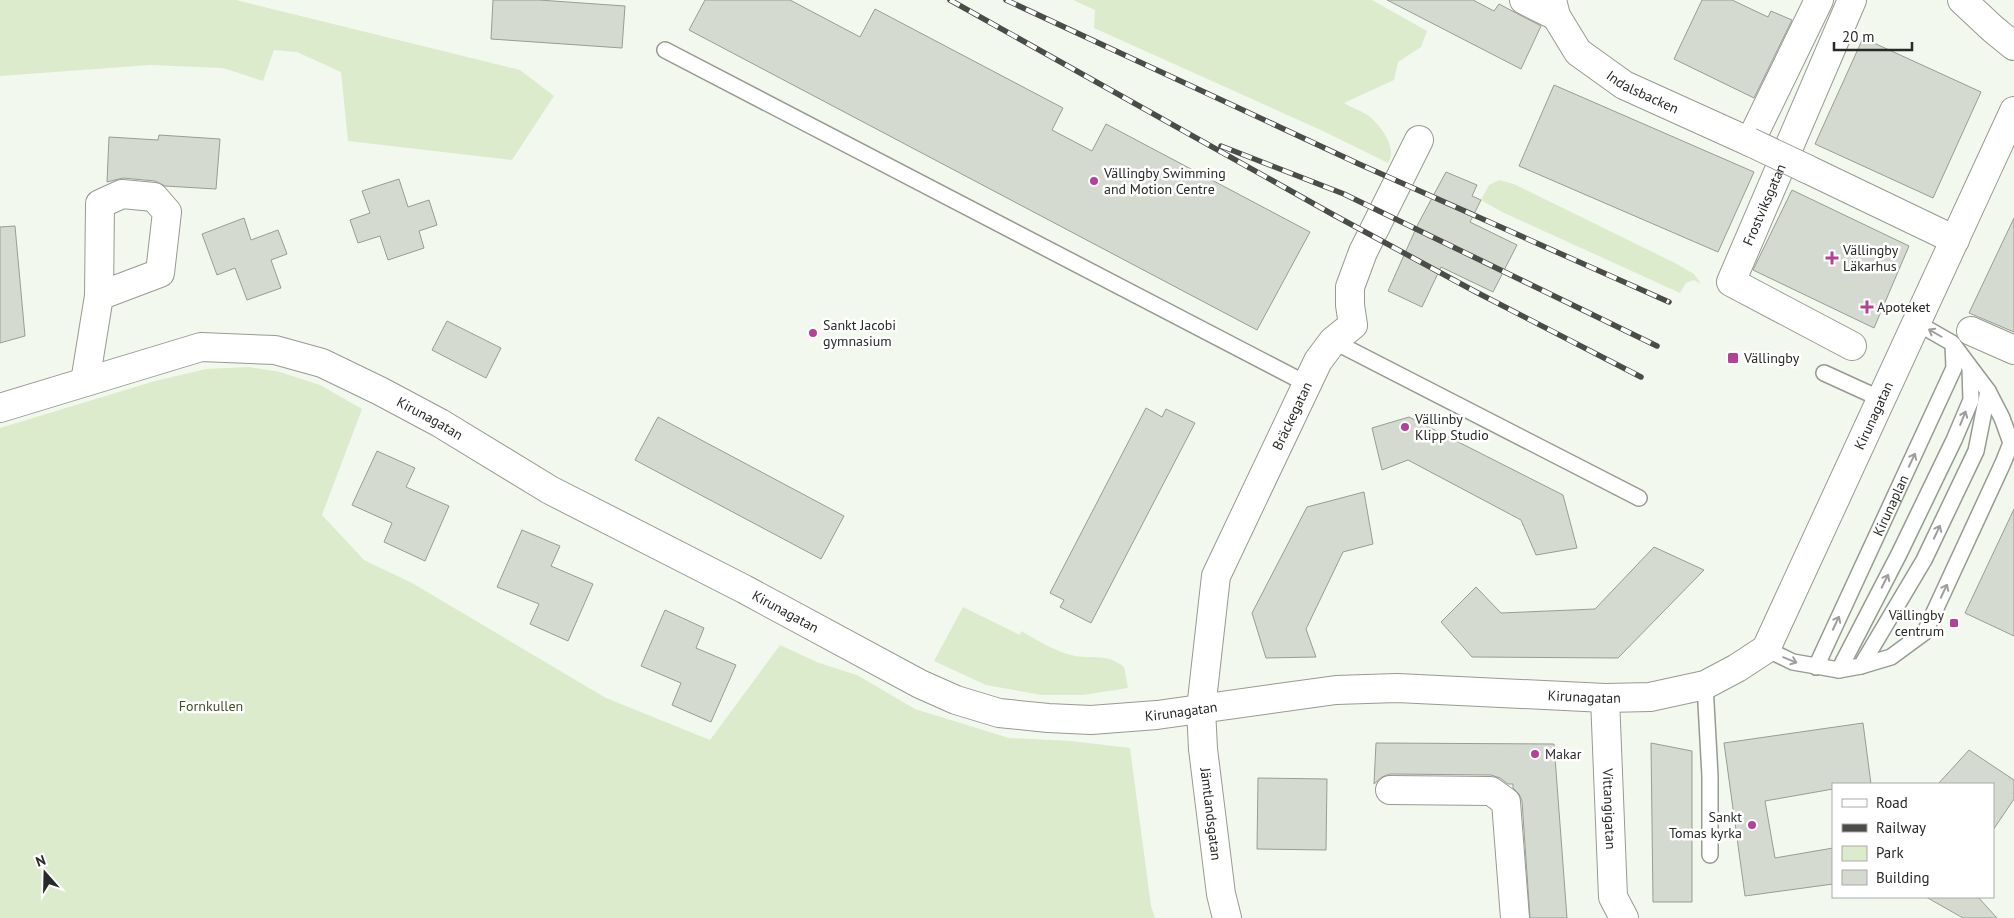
<svg xmlns="http://www.w3.org/2000/svg" width="2014" height="918" viewBox="0 0 2014 918" font-family="'PT Sans',sans-serif">
<style>
.green{fill:#dcebcc}
.building{fill:#d4dacf;stroke:#989d93}
.lines{fill:none;stroke-linecap:round;stroke-linejoin:round}
.lane-casing{stroke:#969b91;stroke-width:18}
.street-casing{stroke:#969b91;stroke-width:30}
.lane{stroke:#fff;stroke-width:15}
.street{stroke:#fff;stroke-width:28}
.rail-casing{stroke:#4a4c47;stroke-width:5.5}
.rail{stroke:#fff;stroke-width:4;stroke-dasharray:11;stroke-linecap:butt}
.street-bridge-casing{stroke:#969b91;stroke-width:30;stroke-linecap:butt}
.street-bridge{stroke:#fff;stroke-width:28}
.oneway{stroke:#9e9f9d}
.poi-dot{fill:#b44099;stroke:#fff;stroke-width:2}
.labels{text-anchor:middle;stroke-width:5;stroke-linejoin:round;paint-order:stroke}
.street-label{font-size:14px;fill:#282a26;stroke:#fff}
.poi-label{font-size:14px;fill:#282a26;stroke:#fff;text-anchor:start}
.park-label{font-size:14px;fill:#3f5224;stroke:#fff}
</style>
<rect width="100%" height="100%" fill="#f2f8ed"/>
<path class="green" d="M0,0H236L520,70L554,96L512,160L348,141L341,72L297,52L274,50L263,81L223,68L150,65L0,76Z
M1073,0H1372L1427,31L1421,47L1398,62L1394,80L1344,103C1352,108 1362,111 1369,116C1381,126 1398,148 1388,163L1323,131L1094,28L1095,10Z
M1499,180L1514,184L1675,263L1694,274L1701,284L1694,280L1686,283L1680,293L1502,212L1481,200L1489,185Z
M249,367L280,372L320,385L362,409L322,515L364,560L412,583L606,698L710,740L780,645L819,663L857,675L915,709L1009,738L1071,741L1130,748L1151,906L1155,918H0V428L155,381L206,369Z
M963,607L1020,635L1021,631C1037,640 1056,652 1075,656C1095,659 1106,653 1124,667L1128,688L1083,695H1041L986,685L934,661Z"/>
<path class="building" d="M493,0H539L625,6L622,48L491,39Z
M705,0H790L860,37L875,9L1063,108L1052,130L1092,151L1106,124L1310,232L1257,330L689,30Z
M1387,0H1473L1494,11L1499,4L1541,26L1521,69Z
M1702,0H1732L1768,17L1771,11L1792,20L1754,98L1674,59Z
M1863,38L1981,92L1933,198L1815,144Z
M1554,85L1754,172L1718,252L1519,166Z
M159,135L220,139L216,189L165,186L155,181L123,178L107,182L109,137L158,140Z
M1446,172L1477,185L1472,196L1481,200L1470,222L1517,245L1493,292L1441,267L1422,307L1388,291L1418,224Z
M399,179L408,207L429,200L437,225L419,231L424,248L388,260L380,236L358,243L350,220L370,213L362,191Z
M1792,190L1909,246L1874,328L1753,270Z
M244,218L251,240L278,230L287,254L271,260L281,288L247,300L235,268L217,275L202,234Z
M2014,218V332L1969,313Z
M15,226L25,336L0,343V227Z
M447,321L501,348L486,378L432,350Z
M1146,408L1162,417L1166,409L1195,423L1091,623L1060,607L1064,600L1050,593Z
M658,417L844,516L821,559L635,460Z
M1409,417L1563,495L1577,548L1536,555L1521,520L1408,460L1382,470L1372,428Z
M377,451L415,468L406,487L449,506L425,561L384,542L392,523L352,505Z
M1364,492L1373,544L1343,552L1306,629L1316,657L1266,658L1252,613L1307,507Z
M2014,509V636L1965,613Z
M522,530L560,546L551,566L593,584L568,641L530,624L539,604L497,587Z
M1654,547L1704,570L1618,658L1472,657L1441,622L1476,587L1501,613L1595,609Z
M665,610L704,628L696,648L736,665L711,722L672,705L681,683L641,666Z
M1863,723L1871,784H1833V789L1765,801L1775,858L1833,848V884L1745,896L1724,743Z
M1376,743L1554,744L1567,918H1530L1522,801L1519,794L1513,788V784H1508L1500,778L1491,775L1390,774L1382,777L1374,784Z
M1651,743L1692,751V902H1653Z
M1969,750L2014,780V799L1993,830V784H1938Z
M1258,778L1327,779L1326,850L1257,849Z
M1926,897H1978L1997,918H1963Z"/>
<g class="lines">
<defs>
<g id="lane">
<path d="M665,50L1307,384"/>
<path d="M1333,341L1639,498"/>
<path d="M1824,373L1881,399"/>
<path d="M1766,649L1793,662L1839,670L1861,666L1891,657L1925,632L2003,463L2011,443L2002,418L1988,391L1952,343L1917,323"/>
<path d="M1861,666L1924,560L1976,451L1988,391"/>
<path id="s1" d="M1816,667L1954,368L1953,344"/>
<path d="M1839,670L1899,554L1954,440L1971,400L1970,368"/>
<path d="M1705,685L1710,776V855"/>
</g>
<g id="street">
<path d="M1524,0L1556,16"/>
<path id="s2" d="M1552,0L1556,16L1578,52L1624,85L1750,142L1819,0"/>
<path d="M1962,0L1993,29L2014,46"/>
<path d="M1807,169L1955,240"/>
<path d="M1971,331L2014,350"/>
<path id="s3" d="M1852,346L1731,282L1852,0"/>
<path d="M85,382L99,296L100,204L122,194L154,197L167,212L160,273L99,296"/>
<path id="s4" d="M0,408L201,347L275,350L322,363L380,391L440,423L550,490L744,589L920,684L956,700L999,713L1048,718L1091,720L1157,715L1336,690L1397,688L1605,698L1650,697L1705,685L1737,668L1766,649L2014,111"/>
<path id="s5" d="M1605,698L1613,897L1624,918"/>
<path d="M1390,790L1491,791L1506,802L1515,918"/>
<path id="s6" d="M1227,918L1221,894L1203,749L1201,709L1216,576L1318,361L1333,341L1353,325L1350,305V287L1363,252L1419,140"/>
</g>
</defs>
<use href="#lane" class="lane-casing"/>
<use href="#street" class="street-casing"/>
<use href="#lane" class="lane"/>
<use href="#street" class="street"/>
<defs>
<path id="rail" d="M950,0L1332,214L1476,292L1641,377
M1006,0L1359,164L1669,302
M1221,146L1344,194L1657,346"/>
</defs>
<use href="#rail" class="rail-casing"/>
<use href="#rail" class="rail"/>
<defs>
<path id="street-bridge" d="M1750,142L1807,169"/>
</defs>
<use href="#street-bridge" class="street-bridge-casing"/>
<use href="#street-bridge" class="street-bridge"/>
</g>
<defs><path id="oneway-shaft" d="M-6 0H5M1.5-3L5.5 0L1.5 3" fill="none" stroke-width="1.6" stroke-linecap="round" stroke-linejoin="round" transform="scale(1.25)"/></defs>
<g class="oneway">
<use href="#oneway-shaft" transform="translate(1935 333) rotate(-150)"/>
<use href="#oneway-shaft" transform="translate(1963 418) rotate(-68)"/>
<use href="#oneway-shaft" transform="translate(1912 460) rotate(-65)"/>
<use href="#oneway-shaft" transform="translate(1937 532) rotate(-65)"/>
<use href="#oneway-shaft" transform="translate(1885 581) rotate(-63)"/>
<use href="#oneway-shaft" transform="translate(1944 591) rotate(-65)"/>
<use href="#oneway-shaft" transform="translate(1836 623) rotate(-65)"/>
<use href="#oneway-shaft" transform="translate(1790 660) rotate(22)"/>
</g>
<g class="poi-dot">
<circle cx="1094" cy="181" r="5"/>
<path d="M1829.5 250.5h5v5h5v5h-5v5h-5v-5h-5v-5h5z"/>
<path d="M1864.5 299.5h5v5h5v5h-5v5h-5v-5h-5v-5h5z"/>
<circle cx="813" cy="333" r="5"/>
<rect x="1727" y="352" width="12" height="12" rx="2.5"/>
<circle cx="1405" cy="427" r="5"/>
<rect x="1949" y="618" width="10" height="10" rx="2.5"/>
<circle cx="1535" cy="754" r="5"/>
<circle cx="1752" cy="825" r="5"/>
</g>
<g class="labels">
<g class="street-label">
<text dy="5" stroke="none"><textPath href="#s2" startOffset="135">Indalsbacken</textPath></text>
<text dy="5" stroke="none"><textPath href="#s3" startOffset="221">Frostviksgatan</textPath></text>
<text dy="5" stroke="none"><textPath href="#s6" startOffset="522">Bräckegatan</textPath></text>
<text dy="5" stroke="none"><textPath href="#s4" startOffset="2134">Kirunagatan</textPath></text>
<text dy="5" stroke="none"><textPath href="#s4" startOffset="454">Kirunagatan</textPath></text>
<text dy="5" stroke="none"><textPath href="#s1" startOffset="178">Kirunaplan</textPath></text>
<text dy="5" stroke="none"><textPath href="#s4" startOffset="859">Kirunagatan</textPath></text>
<text dy="5" stroke="none"><textPath href="#s4" startOffset="1684">Kirunagatan</textPath></text>
<text dy="5" stroke="none"><textPath href="#s4" startOffset="1279">Kirunagatan</textPath></text>
<text dy="5" stroke="none"><textPath href="#s5" startOffset="111">Vittangigatan</textPath></text>
<text transform="translate(1211 814) rotate(83)" y="5">Jämtlandsgatan</text>
</g>
<g class="poi-label">
<text x="1104" y="178">Vällingby Swimming<tspan x="1104" dy="16">and Motion Centre</tspan></text>
<text x="1843" y="255">Vällingby<tspan x="1843" dy="16">Läkarhus</tspan></text>
<text x="1877" y="312">Apoteket</text>
<text x="823" y="330">Sankt Jacobi<tspan x="823" dy="16">gymnasium</tspan></text>
<text x="1744" y="363">Vällingby</text>
<text x="1415" y="424">Vällinby<tspan x="1415" dy="16">Klipp Studio</tspan></text>
<text x="1944" y="620" text-anchor="end">Vällingby<tspan x="1944" dy="16">centrum</tspan></text>
<text x="1545" y="759">Makar</text>
<text x="1742" y="822" text-anchor="end">Sankt<tspan x="1742" dy="16">Tomas kyrka</tspan></text>
</g>
<g class="park-label">
<text x="211" y="711">Fornkullen</text>
</g>
</g>
<rect x="1832" y="783" width="162" height="115" fill="#ffffff" stroke="#a9aaa8"/>
<rect x="1842" y="799" width="25" height="8" fill="#ffffff" stroke="#a9aaa8"/>
<text x="1876" y="808" font-size="15" fill="#282a26">Road</text>
<rect x="1842" y="824" width="25" height="8" fill="#4a4c47" stroke="#a9aaa8"/>
<text x="1876" y="833" font-size="15" fill="#282a26">Railway</text>
<rect x="1842" y="846" width="25" height="15" fill="#dcebcc" stroke="#a9aaa8"/>
<text x="1876" y="858" font-size="15" fill="#282a26">Park</text>
<rect x="1842" y="870" width="25" height="15" fill="#d4dacf" stroke="#a9aaa8"/>
<text x="1876" y="883" font-size="15" fill="#282a26">Building</text>
<g transform="translate(45 873) rotate(340)" stroke="#ffffff" stroke-width="4" paint-order="stroke">
<path d="M0-4L9 19L0 12L-9 19Z" fill="#282a26"/>
<text y="-8" font-size="14" font-weight="bold" text-anchor="middle" fill="#282a26">N</text>
</g>
<path d="M1834 42v8h78v-8" fill="none" stroke="#282a26" stroke-width="2.5"/>
<text x="1842" y="42" font-size="15" fill="#282a26" stroke="#ffffff" stroke-width="4" paint-order="stroke">20 m</text>
</svg>
